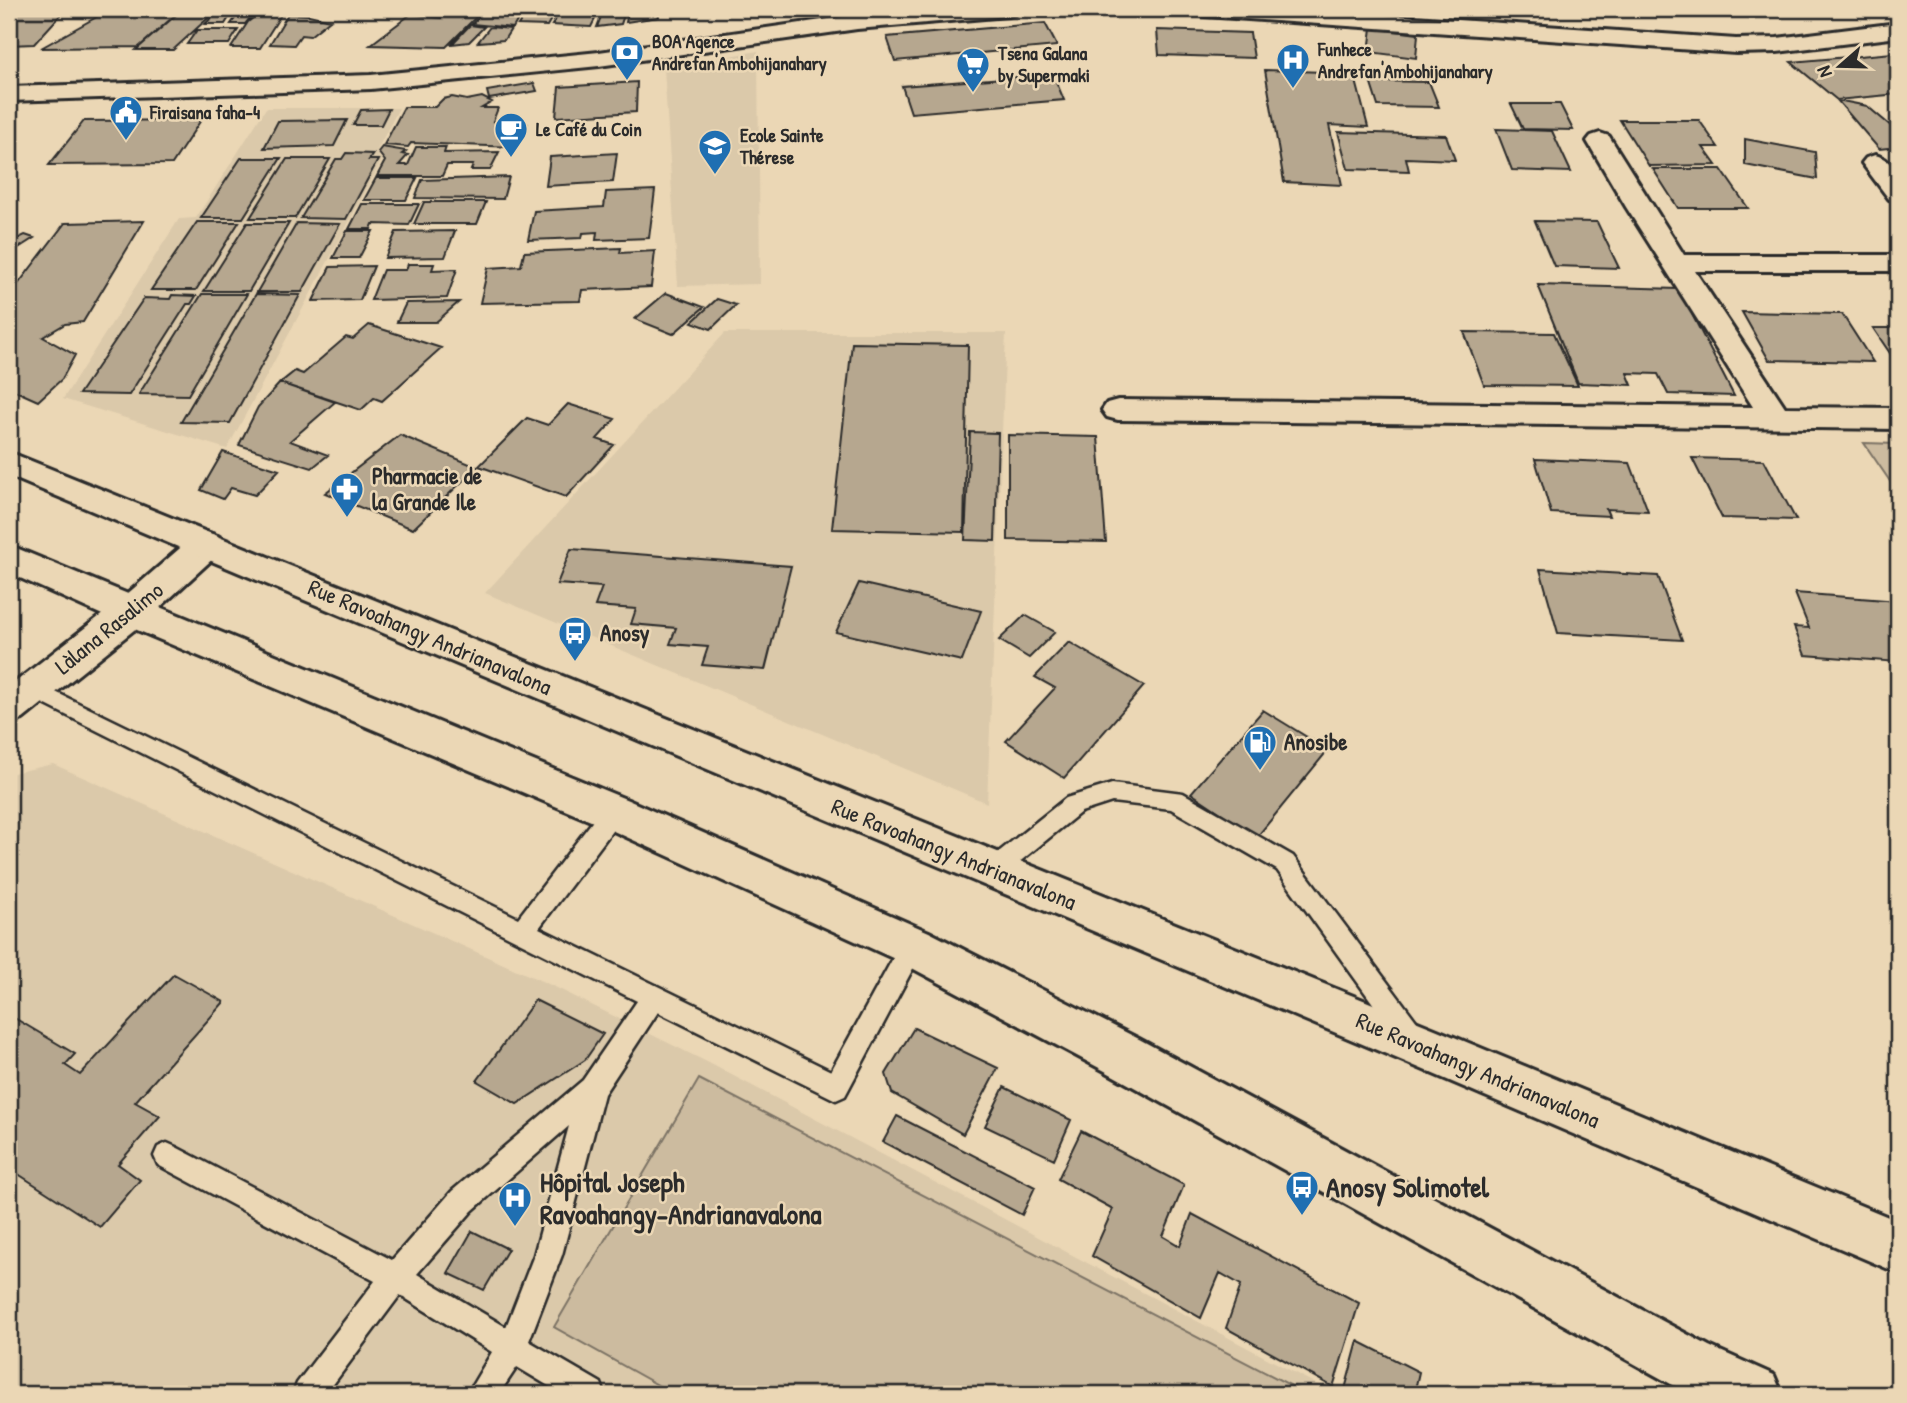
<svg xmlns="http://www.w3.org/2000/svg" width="1907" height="1403" viewBox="0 0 1907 1403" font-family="'Patrick Hand',sans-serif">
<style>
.built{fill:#dbc9aa}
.green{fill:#ccbb9f;stroke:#7c7365;stroke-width:2}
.building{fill:#b6a78f;stroke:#2b2b2b;stroke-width:2}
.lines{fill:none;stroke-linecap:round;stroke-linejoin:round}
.lane-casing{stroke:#2b2b2b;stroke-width:5}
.street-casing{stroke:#2b2b2b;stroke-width:6}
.secondary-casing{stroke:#2b2b2b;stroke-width:6}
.primary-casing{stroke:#2b2b2b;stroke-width:6}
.lane{fill:#ebd7b5;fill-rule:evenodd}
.street{fill:#ebd7b5;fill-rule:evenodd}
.secondary{fill:#ebd7b5;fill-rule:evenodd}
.primary{fill:#ebd7b5;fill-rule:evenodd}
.labels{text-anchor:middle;stroke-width:5;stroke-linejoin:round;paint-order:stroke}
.far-poi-label{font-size:19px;font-weight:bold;fill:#2b2b2b;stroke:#ebd7b5;text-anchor:start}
.poi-label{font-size:23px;font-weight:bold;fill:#2b2b2b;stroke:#ebd7b5;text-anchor:start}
.street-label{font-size:23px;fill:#2b2b2b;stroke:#ebd7b5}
.near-poi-label{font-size:28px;font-weight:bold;fill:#2b2b2b;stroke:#ebd7b5;text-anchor:start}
</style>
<rect width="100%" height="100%" fill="#ebd7b5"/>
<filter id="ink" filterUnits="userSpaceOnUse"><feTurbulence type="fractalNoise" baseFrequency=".0143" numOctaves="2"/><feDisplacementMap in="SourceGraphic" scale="14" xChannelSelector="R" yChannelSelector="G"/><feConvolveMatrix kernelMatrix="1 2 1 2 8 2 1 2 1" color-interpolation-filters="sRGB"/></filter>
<g filter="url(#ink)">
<path class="built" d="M758,51L760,284L678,286L664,68Z
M266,108H399L376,152L382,161L227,449L63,399L179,219L196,218Z
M725,333H1006L987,803L485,593Z
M53,764L555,987L709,1063L1335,1394H9V774Z"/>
<path class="green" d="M1864,443L1898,444V493Z
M699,1079L1307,1394H674L554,1327Z"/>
<path class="building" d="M9,9H66L34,44L9,45Z
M111,9H182L139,47L41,48Z
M183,9H218L173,50H136Z
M221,9H257L245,24H231L239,13H232L225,24H205Z
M451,9H484L446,47L370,45L411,14L441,18Z
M487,9H524L513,28L472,24Z
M529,9H557L547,26L518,25Z
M562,9H600L591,27L552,25Z
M604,9H626L621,24L597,27Z
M629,9H658L659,17L626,22Z
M1674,9H1749L1753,16L1676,11Z
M284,10L260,48H231L248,22L262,11Z
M288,14L309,15L330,20L310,36L301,35L294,45L270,44Z
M1045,23L1057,46L895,61L887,37Z
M470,25L484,27L469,42L452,44Z
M490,27L511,29L504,40L478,42Z
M1372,28L1418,34L1416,58L1369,52Z
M197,30H238L229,44H187Z
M1157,30L1250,33L1254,58L1159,55Z
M1893,53L1898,56V94L1837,100L1791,62Z
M1265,70L1354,73L1368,127L1329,125L1342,185L1284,182Z
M1053,74L1064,100L911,113L902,86Z
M1370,81L1429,82L1439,107L1378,106Z
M637,82L636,112L556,117L559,87Z
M534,83L537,91L489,99L487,91Z
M452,97L467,100L482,97L492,102L482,108H498L493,121L527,124L514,147L411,143L408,147L384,145L404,107H435L443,99Z
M1837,100L1867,106L1898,132V147L1879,149Z
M1511,104H1560L1573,130L1523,129Z
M389,109L381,125H353L361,110Z
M201,120L172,164L49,165L84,121Z
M347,120L334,146L264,148L278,121Z
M1620,120H1699L1718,147H1703L1716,165L1649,166Z
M1496,129L1552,131L1571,172L1512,170Z
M1338,132L1446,135L1455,160L1406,158L1409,171L1348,169Z
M1745,139L1815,152L1817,179L1745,165Z
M382,147L406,151L402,154L408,155L399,165H408L416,147H446L444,153L499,152L490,170H471L473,165H447L442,176H377L385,161L378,152Z
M346,153L373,154L369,160H378L346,219L301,218L336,159H342Z
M617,153L613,182L546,186L550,157Z
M241,158H281L243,218H201Z
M287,159H330L295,218H250Z
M1653,169H1721L1748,208H1678Z
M509,177L503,199L415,198L422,180Z
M376,178H417L406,200H364Z
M655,190L649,238L596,240L597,232L583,233L582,238L528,240L534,211L604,207L606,192Z
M424,202H486L477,224H414Z
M362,204H419L409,225L373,224L371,229H349Z
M144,221L83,322L65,324L43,337L75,355L62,379L38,401L9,388V296L65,223Z
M1535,221L1597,222L1619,268L1554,266Z
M197,222H239L196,290H151Z
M247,223H289L249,291H204Z
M297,223L340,224L302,292H257Z
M347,231H373L359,258H333Z
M455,231L445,257L385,258L396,232Z
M25,235L34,238L9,254V238L15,240Z
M621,248L620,253L655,251L651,287L582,290L580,301L480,303L488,268L521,266L524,252Z
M408,264H434L432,270L457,269L447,298L371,300L383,270H406Z
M374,266L360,300L313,301L330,267Z
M1538,285L1679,289L1734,396L1668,394L1658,374L1627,373L1632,385L1578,383Z
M666,293L704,307L673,334L635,319Z
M202,294H247L188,395L139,394Z
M256,294L300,295L230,423L181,422Z
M172,295L196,296L191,304H187L129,395L79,394L144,298L170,299Z
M717,299L736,305L711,329L692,322Z
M459,302L436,322H397L406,303Z
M1742,312L1842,314L1873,362L1769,360Z
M369,325L441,348L382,401L374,398L361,410L280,383L295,371L303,374L346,337L353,339Z
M1873,328H1898V365Z
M1464,332L1554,333L1578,386L1484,385Z
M852,343L968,345L964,532L832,529Z
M280,383L335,402L290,441L328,455L312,468L239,445L258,407Z
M568,404L615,419L597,439L614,445L566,497L479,466L527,418L548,425Z
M970,432L998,433L995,541L965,540Z
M400,435L477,467L413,529L325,493Z
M1008,435L1098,437L1106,542L1008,540Z
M223,452L279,470L255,495L231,488L223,499L201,490Z
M1692,458L1764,460L1796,520L1722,518Z
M1535,459L1630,463L1648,511L1606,509L1609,516L1551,513Z
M571,549L791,566L765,670L702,665L708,647L670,644L676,628L631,624L636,609L595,606L602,587L557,584Z
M1540,569L1658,576L1682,640L1558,633Z
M859,583L981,611L962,661L836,632Z
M1795,593L1898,601V662L1805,655L1794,627L1809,628Z
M1025,615L1055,632L1029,658L999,640Z
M1069,642L1144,686L1064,778L1006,741L1055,688L1035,677Z
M1263,710L1328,750L1257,837L1191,793Z
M174,974L224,1002L135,1102L160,1116L118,1164L140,1180L100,1227L9,1168V1019L11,1016L75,1054L65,1065L80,1075Z
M535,1000L603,1034L585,1060L517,1104L477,1081Z
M914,1028L998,1068L963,1134L892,1093L886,1074Z
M1004,1087L1071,1120L1054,1159L985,1126Z
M897,1116L1035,1187L1022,1215L883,1142Z
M1081,1131L1184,1185L1163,1236L1180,1246L1192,1214L1359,1303L1333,1387L1226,1328L1241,1285L1220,1273L1201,1318L1092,1256L1113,1209L1058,1179Z
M472,1231L508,1249L484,1290L448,1273Z
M1358,1341L1419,1372L1414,1394L1344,1393Z"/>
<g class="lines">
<defs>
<path id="lane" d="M33,681L518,918L605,805L613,802L621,805L624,812L621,819L539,928L831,1071L904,938L913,935L922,938L925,946L845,1096L836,1100L658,1012L604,1094L562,1255L529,1341L601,1383L605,1394H562L517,1367L499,1394H467L492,1352L400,1295L326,1394H293L297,1383L375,1281L158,1165L154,1156L158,1147L167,1143L176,1147L392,1260L452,1191L583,1080L637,1001L26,695L23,689L26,683ZM569,1126L534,1255L506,1327L417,1274L472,1211Z
M1112,784L1183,793L1293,856L1420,1026L1424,1035L1420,1044L1411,1047L1402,1044L1277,870L1171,809L1112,802L1081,812L1001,877L993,880L985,877L981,870L985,863L1066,798Z"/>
<path id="street" d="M1600,133L1609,136L1684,255H1898V271H1695L1785,407L1898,408V429L1118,420L1107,417L1102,410L1107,403L1118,400L1753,407L1626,207L1587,141L1591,136Z
M1875,155C1898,161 1898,181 1898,201L1889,199L1862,163L1866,158Z
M206,532L218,536L223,545L218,554L144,622L23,719L9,723V687L118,602L194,536Z"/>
<path id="secondary" d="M9,452L1435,1029L1898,1221V1273L1403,1061L9,476Z
M9,545L628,800L929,932L1139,1039L1709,1346L1774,1375L1782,1394H1693L1671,1384L1105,1071L897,960L598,824L118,622L9,573Z"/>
<path id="primary" d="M933,9H1019L1016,14L1008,16L857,29L599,66L371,89L9,101V87L371,75L599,52L857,15Z
M1194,9H1298L1736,39L1777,38L1898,23V37L1777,52L1736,53L1205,16L1197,14Z"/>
</defs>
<use href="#lane" class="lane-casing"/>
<use href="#street" class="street-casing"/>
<use href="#secondary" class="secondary-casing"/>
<use href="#primary" class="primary-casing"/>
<use href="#lane" class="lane"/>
<use href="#street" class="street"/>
<use href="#secondary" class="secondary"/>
<use href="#primary" class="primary"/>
</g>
</g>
<defs>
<symbol id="bank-pin" viewBox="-11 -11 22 30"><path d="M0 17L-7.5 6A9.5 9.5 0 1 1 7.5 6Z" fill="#1f6fb2" stroke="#ebd7b5"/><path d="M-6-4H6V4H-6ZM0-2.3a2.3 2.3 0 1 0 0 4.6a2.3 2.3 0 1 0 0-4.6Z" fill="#fff"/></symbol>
<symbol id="hospital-pin" viewBox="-11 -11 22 30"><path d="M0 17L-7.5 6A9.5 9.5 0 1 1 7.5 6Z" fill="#1f6fb2" stroke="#ebd7b5"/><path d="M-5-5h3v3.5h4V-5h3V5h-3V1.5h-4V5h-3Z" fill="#fff"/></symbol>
<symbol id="supermarket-pin" viewBox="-11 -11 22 30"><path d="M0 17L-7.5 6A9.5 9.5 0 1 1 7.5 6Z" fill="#1f6fb2" stroke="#ebd7b5"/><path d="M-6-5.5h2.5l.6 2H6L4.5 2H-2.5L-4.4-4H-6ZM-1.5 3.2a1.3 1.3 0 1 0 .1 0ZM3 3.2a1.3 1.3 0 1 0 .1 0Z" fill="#fff"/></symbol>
<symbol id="civic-pin" viewBox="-11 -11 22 30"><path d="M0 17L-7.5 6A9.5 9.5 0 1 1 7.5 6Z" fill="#1f6fb2" stroke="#ebd7b5"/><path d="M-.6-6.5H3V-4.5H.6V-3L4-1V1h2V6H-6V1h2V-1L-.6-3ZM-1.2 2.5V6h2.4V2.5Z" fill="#fff"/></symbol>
<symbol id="cafe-pin" viewBox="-11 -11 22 30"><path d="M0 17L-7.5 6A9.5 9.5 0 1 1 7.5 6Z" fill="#1f6fb2" stroke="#ebd7b5"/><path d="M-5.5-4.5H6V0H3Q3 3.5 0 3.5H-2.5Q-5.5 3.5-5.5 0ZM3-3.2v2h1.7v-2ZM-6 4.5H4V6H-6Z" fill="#fff"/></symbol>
<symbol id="school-pin" viewBox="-11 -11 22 30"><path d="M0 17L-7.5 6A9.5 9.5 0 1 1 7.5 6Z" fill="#1f6fb2" stroke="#ebd7b5"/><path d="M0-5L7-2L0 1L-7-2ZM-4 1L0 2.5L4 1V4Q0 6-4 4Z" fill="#fff"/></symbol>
<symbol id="pharmacy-pin" viewBox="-11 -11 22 30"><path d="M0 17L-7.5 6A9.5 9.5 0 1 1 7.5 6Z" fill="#1f6fb2" stroke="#ebd7b5"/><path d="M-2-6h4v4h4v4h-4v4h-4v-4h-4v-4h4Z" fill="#fff"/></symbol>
<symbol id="bus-pin" viewBox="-11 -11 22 30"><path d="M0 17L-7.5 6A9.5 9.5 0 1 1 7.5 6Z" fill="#1f6fb2" stroke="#ebd7b5"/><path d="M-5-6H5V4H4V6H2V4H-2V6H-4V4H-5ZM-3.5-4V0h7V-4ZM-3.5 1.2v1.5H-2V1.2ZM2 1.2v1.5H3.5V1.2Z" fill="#fff"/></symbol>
<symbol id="fuel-pin" viewBox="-11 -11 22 30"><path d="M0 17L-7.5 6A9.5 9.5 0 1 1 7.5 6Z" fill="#1f6fb2" stroke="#ebd7b5"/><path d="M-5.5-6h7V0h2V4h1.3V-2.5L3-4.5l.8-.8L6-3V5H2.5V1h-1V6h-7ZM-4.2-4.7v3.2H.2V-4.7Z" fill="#fff"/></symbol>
</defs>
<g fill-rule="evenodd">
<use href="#bank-pin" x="608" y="33" width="38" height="52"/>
<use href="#hospital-pin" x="1274" y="41" width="38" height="52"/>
<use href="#supermarket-pin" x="954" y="45" width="38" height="52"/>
<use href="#civic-pin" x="107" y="93" width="38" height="52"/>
<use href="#cafe-pin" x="492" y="110" width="38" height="52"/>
<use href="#school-pin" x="696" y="127" width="38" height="52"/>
<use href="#pharmacy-pin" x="328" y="470" width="38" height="52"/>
<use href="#bus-pin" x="556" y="614" width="38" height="52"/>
<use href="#fuel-pin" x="1241" y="723" width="38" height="52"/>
<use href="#bus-pin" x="1283" y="1168" width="38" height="52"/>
<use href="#hospital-pin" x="496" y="1179" width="38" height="52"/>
</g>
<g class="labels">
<g class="far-poi-label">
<text x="652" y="48">BOA Agence<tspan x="652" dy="22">Andrefan'Ambohijanahary</tspan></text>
<text x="1318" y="56">Funhece<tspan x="1318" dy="22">Andrefan'Ambohijanahary</tspan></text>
<text x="998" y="60">Tsena Galana<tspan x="998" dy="22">by Supermaki</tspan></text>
<text x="150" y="119">Firaisana faha-4</text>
<text x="536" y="136">Le Café du Coin</text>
<text x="740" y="142">Ecole Sainte<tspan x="740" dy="22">Thérese</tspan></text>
</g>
<g class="poi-label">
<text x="372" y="484">Pharmacie de<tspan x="372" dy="26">la Grande Ile</tspan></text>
<text x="600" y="641">Anosy</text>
<text x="1284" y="750">Anosibe</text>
</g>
<g class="street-label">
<text transform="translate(109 628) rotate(-39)" y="8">Làlana Rasalimo</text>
<text transform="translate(430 637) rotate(23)" y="8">Rue Ravoahangy Andrianavalona</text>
<text transform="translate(954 854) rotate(22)" y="8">Rue Ravoahangy Andrianavalona</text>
<text transform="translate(1478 1070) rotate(23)" y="8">Rue Ravoahangy Andrianavalona</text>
</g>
<g class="near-poi-label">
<text x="540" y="1192">Hôpital Joseph<tspan x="540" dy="32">Ravoahangy-Andrianavalona</tspan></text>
<text x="1326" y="1197">Anosy Solimotel</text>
</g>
</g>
<rect width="1907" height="1403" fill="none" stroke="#ebd7b5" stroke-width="35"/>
<rect x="18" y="18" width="1872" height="1368" fill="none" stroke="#2b2b2b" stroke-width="2.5" filter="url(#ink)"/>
<g transform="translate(1840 66) rotate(250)" stroke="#ebd7b5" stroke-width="5" paint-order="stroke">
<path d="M0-5L12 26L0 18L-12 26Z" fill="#2b2b2b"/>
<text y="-10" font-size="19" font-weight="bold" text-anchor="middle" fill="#2b2b2b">N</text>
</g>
</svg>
